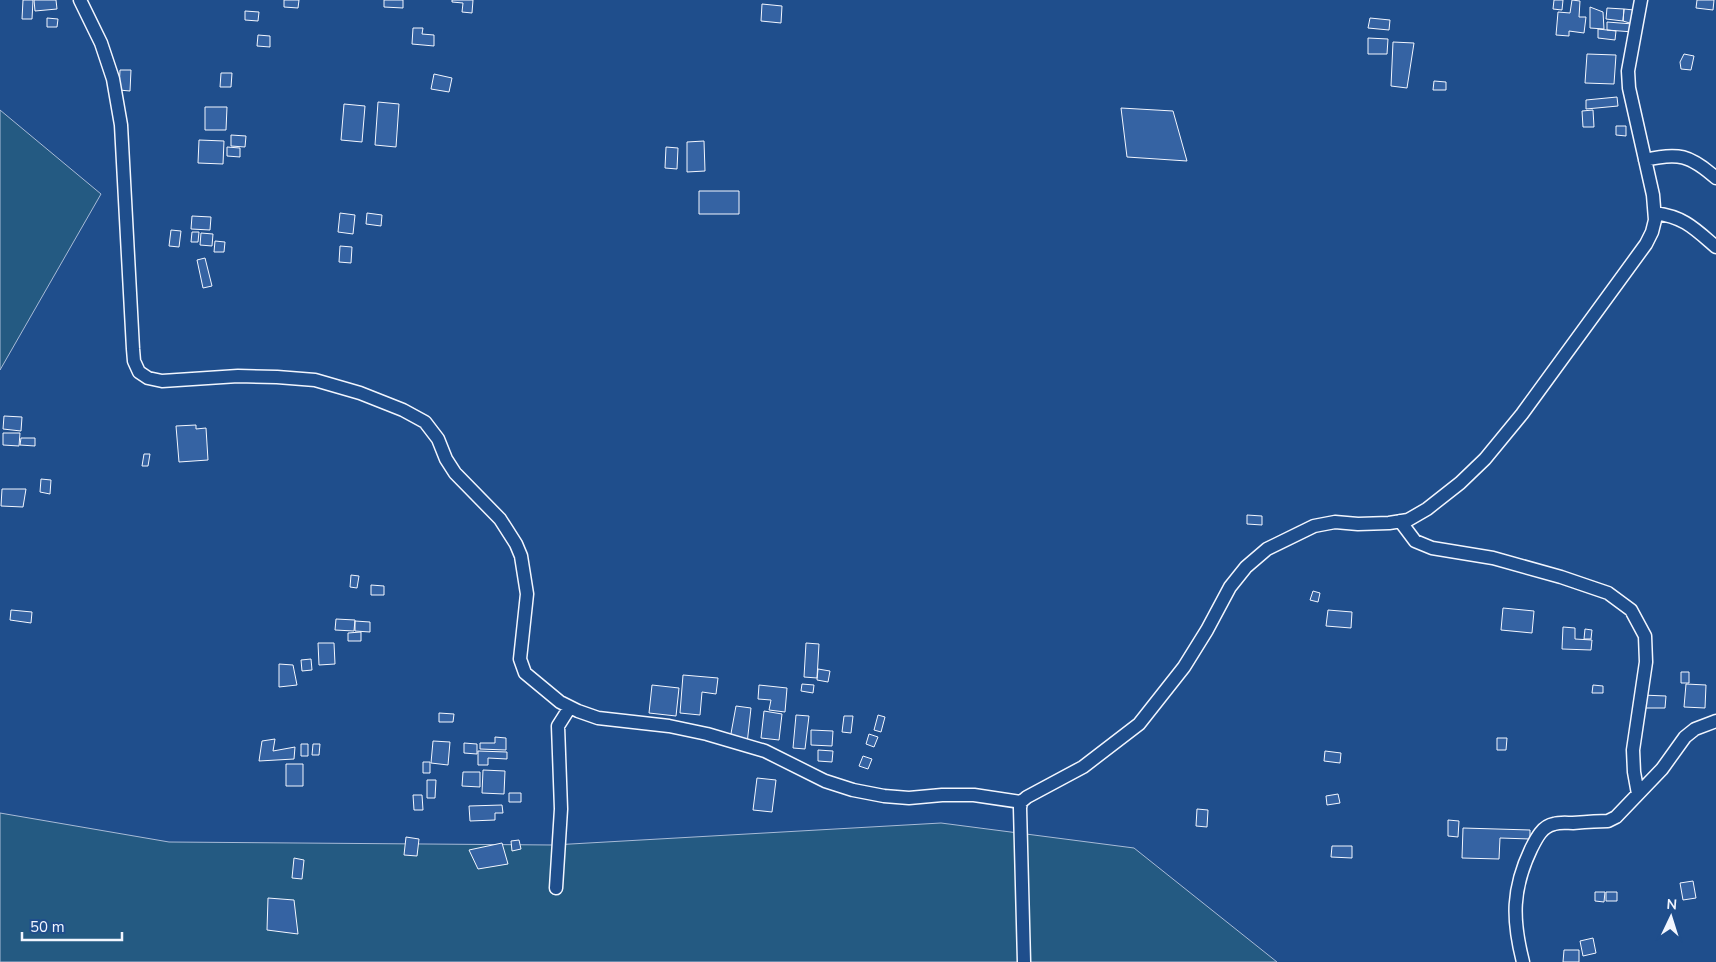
<svg xmlns="http://www.w3.org/2000/svg" width="1716" height="962" viewBox="0 0 1716 962" font-family="'Nunito Sans',sans-serif">
<style>
.green{fill:#245a82;stroke:#a8bbd7}
.building{fill:#3563a3;stroke:#f2f6ff}
.lines{fill:none;stroke-linecap:round;stroke-linejoin:round}
.street-casing{stroke:#f2f6ff;stroke-width:15}
.street{stroke:#1f4e8c;stroke-width:12}
</style>
<rect width="100%" height="100%" fill="#1f4e8c"/>
<path class="green" d="M0,110L101,194L0,370Z
M0,813L169,842L553,845L941,823L1134,848L1277,962H0Z"/>
<path class="building" d="M23,0H33L32,19H22Z
M34,0H56L57,9L35,11Z
M284,0H299L298,8L284,7Z
M384,0H403V8L384,7Z
M452,0H473L472,13L462,12L463,3L452,2Z
M1554,0H1563L1562,10L1553,9Z
M1572,0L1580,1L1579,17H1586L1584,33L1569,31V36L1556,35L1558,12L1570,13Z
M1697,0H1714L1713,10L1696,8Z
M762,4L782,6L781,23L761,21Z
M1590,7L1603,12L1604,29L1590,28Z
M1607,8L1624,9L1623,21L1606,19Z
M1624,9L1634,10L1633,24L1623,21Z
M245,11L259,12L258,21L245,20Z
M47,18L58,19L57,27H47Z
M1370,18L1390,20L1389,30L1368,28Z
M1607,22L1633,24V32L1607,30Z
M413,28H423L422,34L434,35V46L412,44Z
M1598,29L1616,31L1615,40L1598,38Z
M258,35L270,36V47L257,46Z
M1368,38L1388,39L1387,54H1368Z
M1393,42L1414,43L1407,88L1391,86Z
M1587,54L1616,55L1614,84L1585,83Z
M1684,54L1694,56L1691,70L1681,69L1680,62Z
M120,70H131L130,91L119,90Z
M221,73H232L231,87H220Z
M434,74L452,78L449,92L431,89Z
M1434,81L1446,82V90H1433Z
M1617,97L1618,106L1586,109V100Z
M378,102L399,104L396,147L375,145Z
M344,104L365,106L362,142L341,140Z
M205,107H227L226,130H205Z
M1121,108L1173,111L1187,161L1127,157Z
M1593,110L1594,127H1583L1582,111Z
M1616,126H1626V136L1616,135Z
M231,135L246,136L245,147L231,146Z
M199,140L224,141L223,164L198,163Z
M704,141L705,171L687,172V142Z
M227,147L240,148V157L227,156Z
M666,147L678,148L677,169L665,168Z
M699,191H739V214H699Z
M340,213L355,215L353,234L338,232Z
M367,213L382,215L381,226L366,224Z
M192,216L211,217L210,230L191,229Z
M171,230L181,231L179,247L169,246Z
M192,232H199L198,242H191Z
M201,233L213,234L212,246L200,245Z
M215,241L225,242L224,252H214Z
M340,246L352,247L351,263L339,262Z
M205,258L212,286L203,288L197,260Z
M4,416L22,417L21,431L3,429Z
M196,425V429L206,428L208,460L179,462L176,426Z
M3,433H20L19,446L3,445Z
M21,438H35V446L20,445Z
M144,454H150L148,466H142Z
M41,479L51,480L50,494L40,492Z
M2,489H26L23,507L1,506Z
M1247,515L1262,516V525L1247,524Z
M351,575L359,576L357,588L350,587Z
M371,585L384,586V595H371Z
M1313,591L1320,593L1318,602L1310,600Z
M1503,608L1534,611L1532,633L1501,630Z
M11,610L32,612L31,623L10,620Z
M1328,610L1352,612L1351,628L1326,626Z
M336,619L355,620L354,631L335,630Z
M355,621L370,622V632L355,631Z
M1563,627L1575,628V639L1592,640L1591,650L1562,649Z
M1585,629L1592,630L1591,639H1584Z
M361,632V641H348V633Z
M318,643H334L335,664L319,665Z
M806,643L819,644L817,678L804,677Z
M311,659L312,670L302,671L301,660Z
M279,664L293,665L297,685L279,687Z
M818,669L830,671L828,682L817,680Z
M1681,672H1689V683H1681Z
M683,675L718,678L716,694L702,692L700,715L680,713Z
M802,684L814,685L813,693L801,691Z
M1686,684L1706,685L1705,708L1684,707Z
M652,685L679,688L676,716L649,713Z
M759,685L787,688L785,712L769,710L771,700L758,699Z
M1593,685L1603,686V693H1592Z
M1642,695L1666,696L1665,708H1641Z
M736,706L751,708L747,744L730,739Z
M764,711L782,714L779,740L761,738Z
M439,713L454,714L453,722H439Z
M796,715L809,716L805,749L793,748Z
M878,715L885,717L881,732L874,730Z
M844,716H853L851,733L842,732Z
M811,730L833,731L832,746L811,745Z
M869,734L878,737L874,747L866,744Z
M495,737L506,738V750L480,749V743H495Z
M1497,738H1507L1506,750H1497Z
M275,739L273,751L295,747L294,759L259,761L262,741Z
M433,741L450,742L448,765L431,763Z
M464,743L477,744V754L464,753Z
M301,744H308V756H301Z
M313,744H320L319,755H312Z
M818,750L833,751L832,762L818,761Z
M478,751L507,752V759L488,758V765H478Z
M1325,751L1341,753L1340,763L1324,761Z
M863,756L872,759L868,769L859,766Z
M423,762H430V773H423Z
M286,764H303V786H286Z
M483,770L505,771L504,794L482,793Z
M463,772H480V787L462,786Z
M757,778L776,780L772,812L753,810Z
M427,780H436L435,798H427Z
M509,793H521V802H509Z
M1338,794L1340,803L1327,805L1326,796Z
M413,795H422L423,810H414Z
M502,805L503,813H495V820L470,821L469,806Z
M1197,809L1208,810L1207,827L1196,826Z
M1448,820L1459,821L1458,837L1448,836Z
M1463,828L1530,830V839L1500,838L1499,859L1462,858Z
M406,837L419,839L417,856L404,855Z
M519,840L521,849L512,851L511,841Z
M502,843L508,864L478,869L469,850Z
M1332,846H1352V858L1331,857Z
M294,858L304,860L302,879L292,878Z
M1693,881L1696,898L1683,900L1680,883Z
M1595,892H1605L1604,902L1595,901Z
M1606,892H1617V901H1606Z
M268,898L294,900L298,934L267,930Z
M1593,938L1596,953L1583,956L1580,941Z
M1564,950H1579V962H1563Z"/>
<g class="lines">
<defs>
<path id="street" d="M80,0L101,43L113,79L121,125L133,349L134,361L139,372L148,378L162,381L238,376L277,377L315,380L360,393L403,410L425,422L438,439L446,459L455,473L500,519L516,544L521,556L527,594L520,659L525,673L560,702L578,711L598,718L669,726L707,734L765,751L825,781L853,790L884,796L909,798L942,795H974L1021,802
M1645,160C1678,152 1690,155 1716,178
M1655,213C1684,217 1694,228 1716,247
M1400,521L1415,541L1432,548L1493,558L1561,577L1608,593L1631,610L1645,636L1646,662L1633,750L1634,772L1638,794
M556,888L561,809L558,726L570,707
M1024,962L1020,808L1021,802L1027,797L1083,767L1139,724L1184,667L1207,630L1230,587L1246,567L1267,549L1314,526L1335,522L1358,524L1389,523L1408,520L1427,509L1460,483L1485,459L1522,414L1646,244L1652,232L1655,220L1653,195L1629,88L1628,71L1641,0
M1523,962C1512,919 1512,889 1531,849C1536,839 1542,826 1554,824C1560,822 1567,823 1573,823C1585,822 1597,821 1608,821L1616,817L1662,769L1685,737L1695,729L1716,721"/>
</defs>
<use href="#street" class="street-casing"/>
<use href="#street" class="street"/>
</g>
<g transform="translate(1671 917) rotate(4)" stroke="#1f4e8c" stroke-width="4" paint-order="stroke">
<path d="M0-4L9 19L0 12L-9 19Z" fill="#f2f6ff"/>
<text y="-8" font-size="14" font-weight="bold" text-anchor="middle" fill="#f2f6ff">N</text>
</g>
<path d="M22 932v8h100v-8" fill="none" stroke="#f2f6ff" stroke-width="2.5"/>
<text x="30" y="932" font-size="15" fill="#f2f6ff" stroke="#1f4e8c" stroke-width="4" paint-order="stroke">50 m</text>
</svg>
